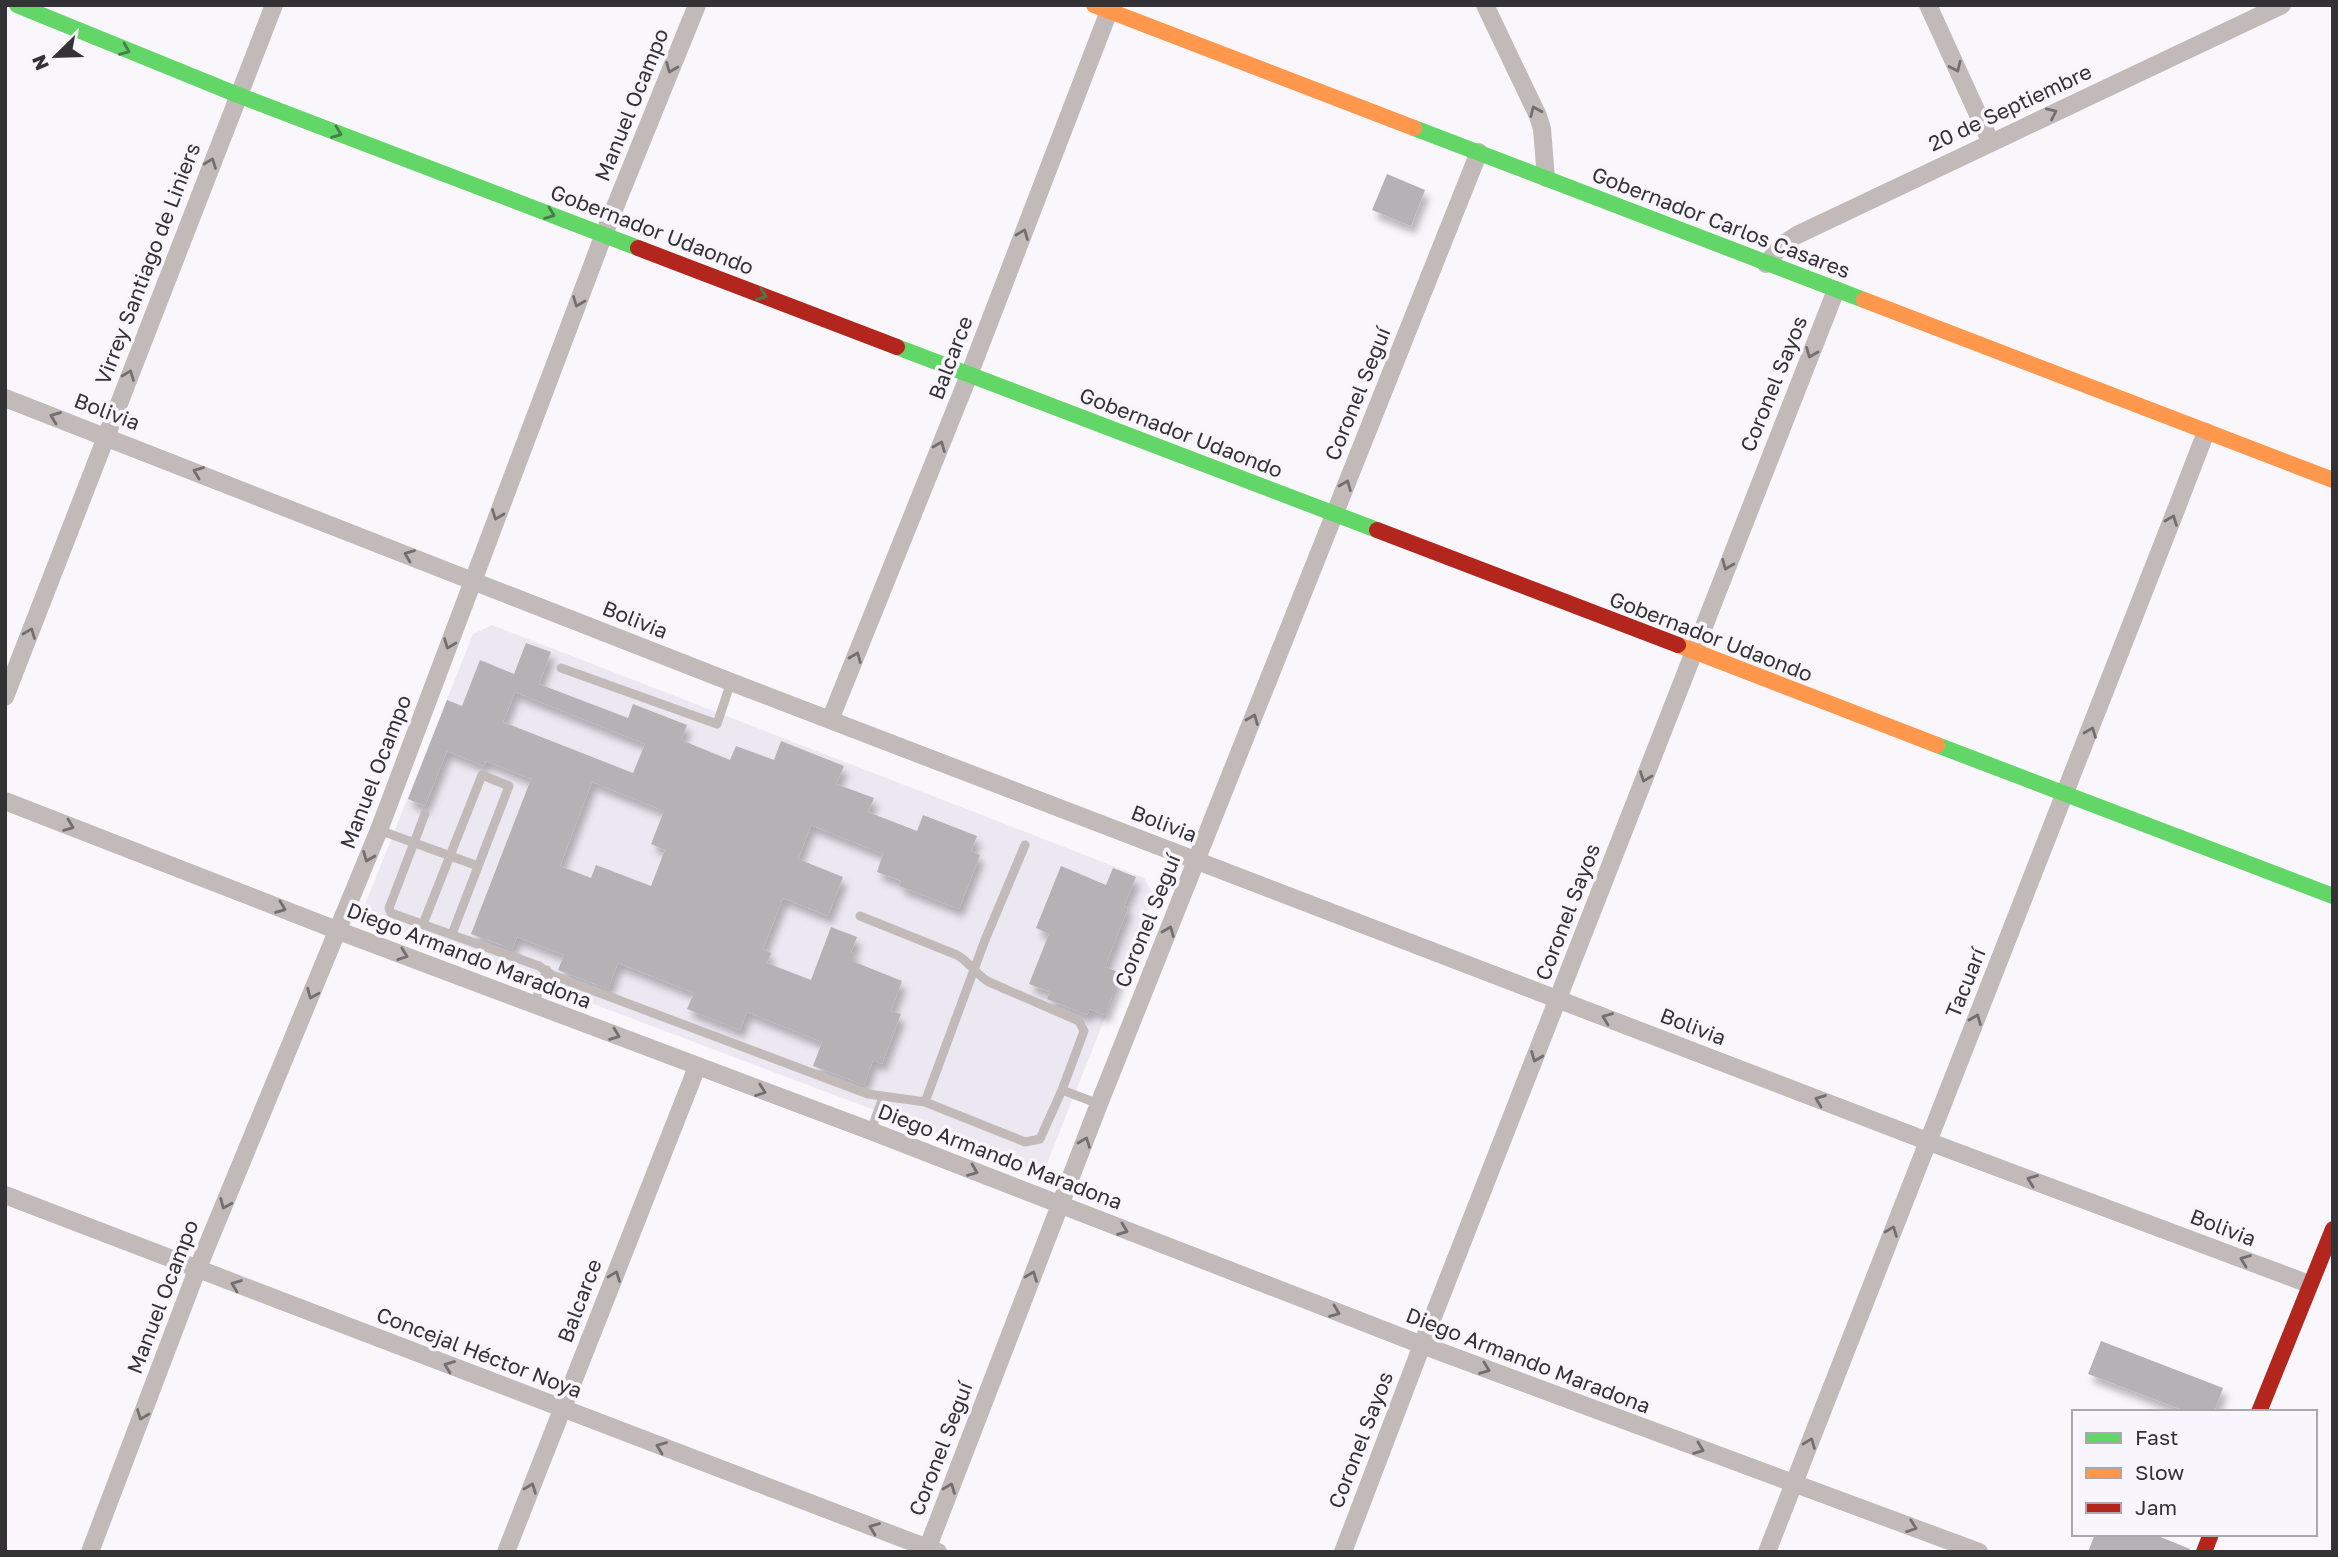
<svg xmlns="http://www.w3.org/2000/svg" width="2338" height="1557" viewBox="0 0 2338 1557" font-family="'Golos Text',sans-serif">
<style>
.built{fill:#ece8f1}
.building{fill:#b4b2b5;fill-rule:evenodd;filter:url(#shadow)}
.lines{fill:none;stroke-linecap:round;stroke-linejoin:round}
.lane{stroke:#c2bab9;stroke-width:9}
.street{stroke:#c2bab9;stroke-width:18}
.fast{stroke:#63d668;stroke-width:16}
.slow{stroke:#ff974d;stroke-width:16}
.jam{stroke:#b3261e;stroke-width:16}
.oneway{stroke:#497c4b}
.oneway2{stroke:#736f70}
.labels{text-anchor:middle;stroke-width:7;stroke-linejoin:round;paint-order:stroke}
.street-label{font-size:21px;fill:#333234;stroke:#f8f6fc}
</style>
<defs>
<filter id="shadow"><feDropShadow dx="4.5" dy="8" stdDeviation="3.5" flood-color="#0004"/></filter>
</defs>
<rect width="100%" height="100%" fill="#f9f7fb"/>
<path class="built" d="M492,625L1144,878L1154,895L1046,1166L1033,1170L371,920L365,905L473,634Z"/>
<path class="building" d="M1387,174L1425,190L1411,226L1372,210Z
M526,643L551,652L539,684L628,718L633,704L687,725L681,740L730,760L736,746L774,760L781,741L844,766L836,784L874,798L868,812L917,831L923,815L977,836L971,851L980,855L959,909L899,886L901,881L877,872L883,854L811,825L798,859L843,877L828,916L783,898L763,949L771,953L767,963L811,980L831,927L857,937L851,952L855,954L852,961L902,981L891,1011L901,1014L882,1064L873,1060L864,1085L813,1066L822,1042L747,1012L740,1030L687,1009L694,993L618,963L608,989L558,970L564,955L517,937L512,949L471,934L531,779L486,761L484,766L447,751L425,806L408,799L447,700L462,706L480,660L514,674ZM515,692L645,744L633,773L503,722ZM592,782L664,811L651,844L665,850L651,886L596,865L591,878L560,866Z
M1061,866L1106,885L1113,868L1136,877L1124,906L1128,908L1105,967L1121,973L1105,1015L1090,1009L1087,1015L1047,999L1050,992L1029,984L1049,934L1036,928Z
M2101,1341L2223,1388L2214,1412H2188L2088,1374Z
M2095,1534H2153L2190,1549L2189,1552H2088Z"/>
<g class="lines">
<path class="lane" d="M561,668L717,724L731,682
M425,814L389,908L391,913L539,966L552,975L868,1094L925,1102L1025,1142L1040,1139L1062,1090L1084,1031L1079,1021L989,982C976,975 970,962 957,955L860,916
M379,830L478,866
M423,924L482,775L509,786L452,934
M534,1004L547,970
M1062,1090L1099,1104
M925,1102L985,940L1025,845
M871,1131L883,1097"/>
<path class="street" d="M1485,5L1538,116L1542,129L1546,178
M1928,5L1991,143
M1766,264L1782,245L1797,235L2282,5
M5,398L731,682L1927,1141L2309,1284
M5,697L274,5
M830,720L969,375L1109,11
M5,801L339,931L871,1131L1422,1345L1979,1552
M5,1195L938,1552
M90,1552L197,1270L379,830L604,234L697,5
M506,1552L697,1067
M926,1552L1099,1104L1479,152
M1343,1552L1422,1345L1836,290
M1767,1552C1913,1178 2062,806 2206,432"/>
<path class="fast" d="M17,5L238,95L638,248
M1414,128L1864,300
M897,347L1377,530
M1937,745L2333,896"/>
<path class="slow" d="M1094,5L1414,128
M1864,300L2333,480
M1678,645L1937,745"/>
<path class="jam" d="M638,248L897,347
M1377,530L1678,645
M2259,1412L2333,1229
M2204,1552L2211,1534"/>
</g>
<defs><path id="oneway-chevron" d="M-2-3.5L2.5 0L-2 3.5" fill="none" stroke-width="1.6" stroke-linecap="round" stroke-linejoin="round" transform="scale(1.75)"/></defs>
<g class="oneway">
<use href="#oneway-chevron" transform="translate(125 50) rotate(22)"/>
<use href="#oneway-chevron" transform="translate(337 133) rotate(21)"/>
<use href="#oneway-chevron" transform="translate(550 214) rotate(21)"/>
<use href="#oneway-chevron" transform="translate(762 295) rotate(21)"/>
</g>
<g class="oneway2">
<use href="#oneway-chevron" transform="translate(1956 67) rotate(65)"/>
<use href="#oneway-chevron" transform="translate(671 68) rotate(112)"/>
<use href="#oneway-chevron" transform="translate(1535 111) rotate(-114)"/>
<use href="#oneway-chevron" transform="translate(2052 113) rotate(-25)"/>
<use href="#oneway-chevron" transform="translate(211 163) rotate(-69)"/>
<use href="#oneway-chevron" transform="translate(1023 234) rotate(-69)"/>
<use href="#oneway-chevron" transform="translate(578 302) rotate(111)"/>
<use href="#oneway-chevron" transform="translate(1811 353) rotate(112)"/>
<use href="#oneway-chevron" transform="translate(129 375) rotate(-69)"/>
<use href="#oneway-chevron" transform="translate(55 417) rotate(-159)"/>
<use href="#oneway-chevron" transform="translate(940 446) rotate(-68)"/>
<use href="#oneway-chevron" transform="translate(198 472) rotate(-159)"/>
<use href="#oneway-chevron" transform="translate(1346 485) rotate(-68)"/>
<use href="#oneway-chevron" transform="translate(497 515) rotate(111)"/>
<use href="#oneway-chevron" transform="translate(2172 520) rotate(-69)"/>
<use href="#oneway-chevron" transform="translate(409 555) rotate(-159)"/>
<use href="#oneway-chevron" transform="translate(1727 565) rotate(112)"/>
<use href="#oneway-chevron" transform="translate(30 633) rotate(-69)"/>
<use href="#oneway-chevron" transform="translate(449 644) rotate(111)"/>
<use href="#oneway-chevron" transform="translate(856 657) rotate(-68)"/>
<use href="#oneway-chevron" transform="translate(1253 719) rotate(-68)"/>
<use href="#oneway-chevron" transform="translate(2091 732) rotate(-69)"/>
<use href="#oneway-chevron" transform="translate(1645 777) rotate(111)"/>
<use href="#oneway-chevron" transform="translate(69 826) rotate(21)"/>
<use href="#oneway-chevron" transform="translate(368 857) rotate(112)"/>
<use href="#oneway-chevron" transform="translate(281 908) rotate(21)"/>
<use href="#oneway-chevron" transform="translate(1169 931) rotate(-68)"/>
<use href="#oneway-chevron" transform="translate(403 955) rotate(20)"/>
<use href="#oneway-chevron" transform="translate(312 994) rotate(113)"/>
<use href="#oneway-chevron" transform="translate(1607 1018) rotate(-159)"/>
<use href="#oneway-chevron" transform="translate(1976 1019) rotate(-68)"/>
<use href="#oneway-chevron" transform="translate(615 1035) rotate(21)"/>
<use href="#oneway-chevron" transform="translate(1536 1057) rotate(112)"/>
<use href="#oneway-chevron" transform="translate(761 1091) rotate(20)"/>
<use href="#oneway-chevron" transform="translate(1820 1100) rotate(-159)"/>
<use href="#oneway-chevron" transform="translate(1085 1142) rotate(-69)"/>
<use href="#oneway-chevron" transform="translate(973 1171) rotate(22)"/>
<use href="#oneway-chevron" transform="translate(2032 1180) rotate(-159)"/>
<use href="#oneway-chevron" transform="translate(225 1204) rotate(113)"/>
<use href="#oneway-chevron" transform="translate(1123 1230) rotate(21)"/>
<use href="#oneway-chevron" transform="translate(1892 1231) rotate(-69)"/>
<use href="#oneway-chevron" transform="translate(2245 1260) rotate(-159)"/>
<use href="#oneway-chevron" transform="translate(615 1276) rotate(-69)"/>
<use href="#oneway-chevron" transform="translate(1032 1276) rotate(-69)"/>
<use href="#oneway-chevron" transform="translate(236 1285) rotate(-159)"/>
<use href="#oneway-chevron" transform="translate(1335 1312) rotate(21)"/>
<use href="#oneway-chevron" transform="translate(449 1366) rotate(-159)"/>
<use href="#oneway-chevron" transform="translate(1485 1369) rotate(21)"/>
<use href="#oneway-chevron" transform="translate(142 1415) rotate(111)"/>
<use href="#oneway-chevron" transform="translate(1810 1443) rotate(-69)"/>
<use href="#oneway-chevron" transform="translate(661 1447) rotate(-159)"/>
<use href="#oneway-chevron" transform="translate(1699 1449) rotate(21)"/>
<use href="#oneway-chevron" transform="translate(531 1488) rotate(-69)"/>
<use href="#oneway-chevron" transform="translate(950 1488) rotate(-69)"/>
<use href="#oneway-chevron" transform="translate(1912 1527) rotate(20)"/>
<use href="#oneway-chevron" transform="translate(874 1528) rotate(-159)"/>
</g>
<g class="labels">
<g class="street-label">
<text transform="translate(632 105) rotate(-68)" y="7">Manuel Ocampo</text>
<text transform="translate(2010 108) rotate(-25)" y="7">20 de Septiembre</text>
<text transform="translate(1721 223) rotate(21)" y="7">Gobernador Carlos Casares</text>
<text transform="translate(652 230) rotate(21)" y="7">Gobernador Udaondo</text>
<text transform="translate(148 264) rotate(-69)" y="7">Virrey Santiago de Liniers</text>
<text transform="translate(951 358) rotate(-69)" y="7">Balcarce</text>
<text transform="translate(1774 384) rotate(-68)" y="7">Coronel Sayos</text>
<text transform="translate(1358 394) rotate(-68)" y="7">Coronel Seguí</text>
<text transform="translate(107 412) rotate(21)" y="7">Bolivia</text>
<text transform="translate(1181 433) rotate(21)" y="7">Gobernador Udaondo</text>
<text transform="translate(635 620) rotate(22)" y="7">Bolivia</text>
<text transform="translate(1711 637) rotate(21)" y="7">Gobernador Udaondo</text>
<text transform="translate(376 772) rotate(-69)" y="7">Manuel Ocampo</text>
<text transform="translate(1164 824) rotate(21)" y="7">Bolivia</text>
<text transform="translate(1568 912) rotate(-69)" y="7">Coronel Sayos</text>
<text transform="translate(1148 921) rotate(-68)" y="7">Coronel Seguí</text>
<text transform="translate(469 956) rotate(21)" y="7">Diego Armando Maradona</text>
<text transform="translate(1966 983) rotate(-68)" y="7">Tacuarí</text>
<text transform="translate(1693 1027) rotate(21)" y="7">Bolivia</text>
<text transform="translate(1000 1157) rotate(21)" y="7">Diego Armando Maradona</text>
<text transform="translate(2223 1228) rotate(21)" y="7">Bolivia</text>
<text transform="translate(163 1297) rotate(-69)" y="7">Manuel Ocampo</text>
<text transform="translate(580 1301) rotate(-69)" y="7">Balcarce</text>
<text transform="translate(479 1353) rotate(21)" y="7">Concejal Héctor Noya</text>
<text transform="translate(1528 1361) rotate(21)" y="7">Diego Armando Maradona</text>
<text transform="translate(1361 1440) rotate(-69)" y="7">Coronel Sayos</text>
<text transform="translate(941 1449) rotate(-69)" y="7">Coronel Seguí</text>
</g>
</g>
<rect width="2338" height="1557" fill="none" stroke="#333234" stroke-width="14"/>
<rect x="2072" y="1410" width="245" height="126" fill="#f8f6fc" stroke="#a9a8ac" stroke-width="2"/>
<rect x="2086" y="1433" width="35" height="10" fill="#63d668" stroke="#a9a8ac" stroke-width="2"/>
<text x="2135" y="1445" font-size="21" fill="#333234">Fast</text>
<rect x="2086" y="1468" width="35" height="10" fill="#ff974d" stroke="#a9a8ac" stroke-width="2"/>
<text x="2135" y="1480" font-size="21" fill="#333234">Slow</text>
<rect x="2086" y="1503" width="35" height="10" fill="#b3261e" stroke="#a9a8ac" stroke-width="2"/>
<text x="2135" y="1515" font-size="21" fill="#333234">Jam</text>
<g transform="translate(56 56) rotate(247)" stroke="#f8f6fc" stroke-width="5" paint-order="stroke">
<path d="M0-5L12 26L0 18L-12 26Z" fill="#333234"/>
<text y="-10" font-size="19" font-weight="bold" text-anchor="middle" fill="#333234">N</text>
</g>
</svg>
